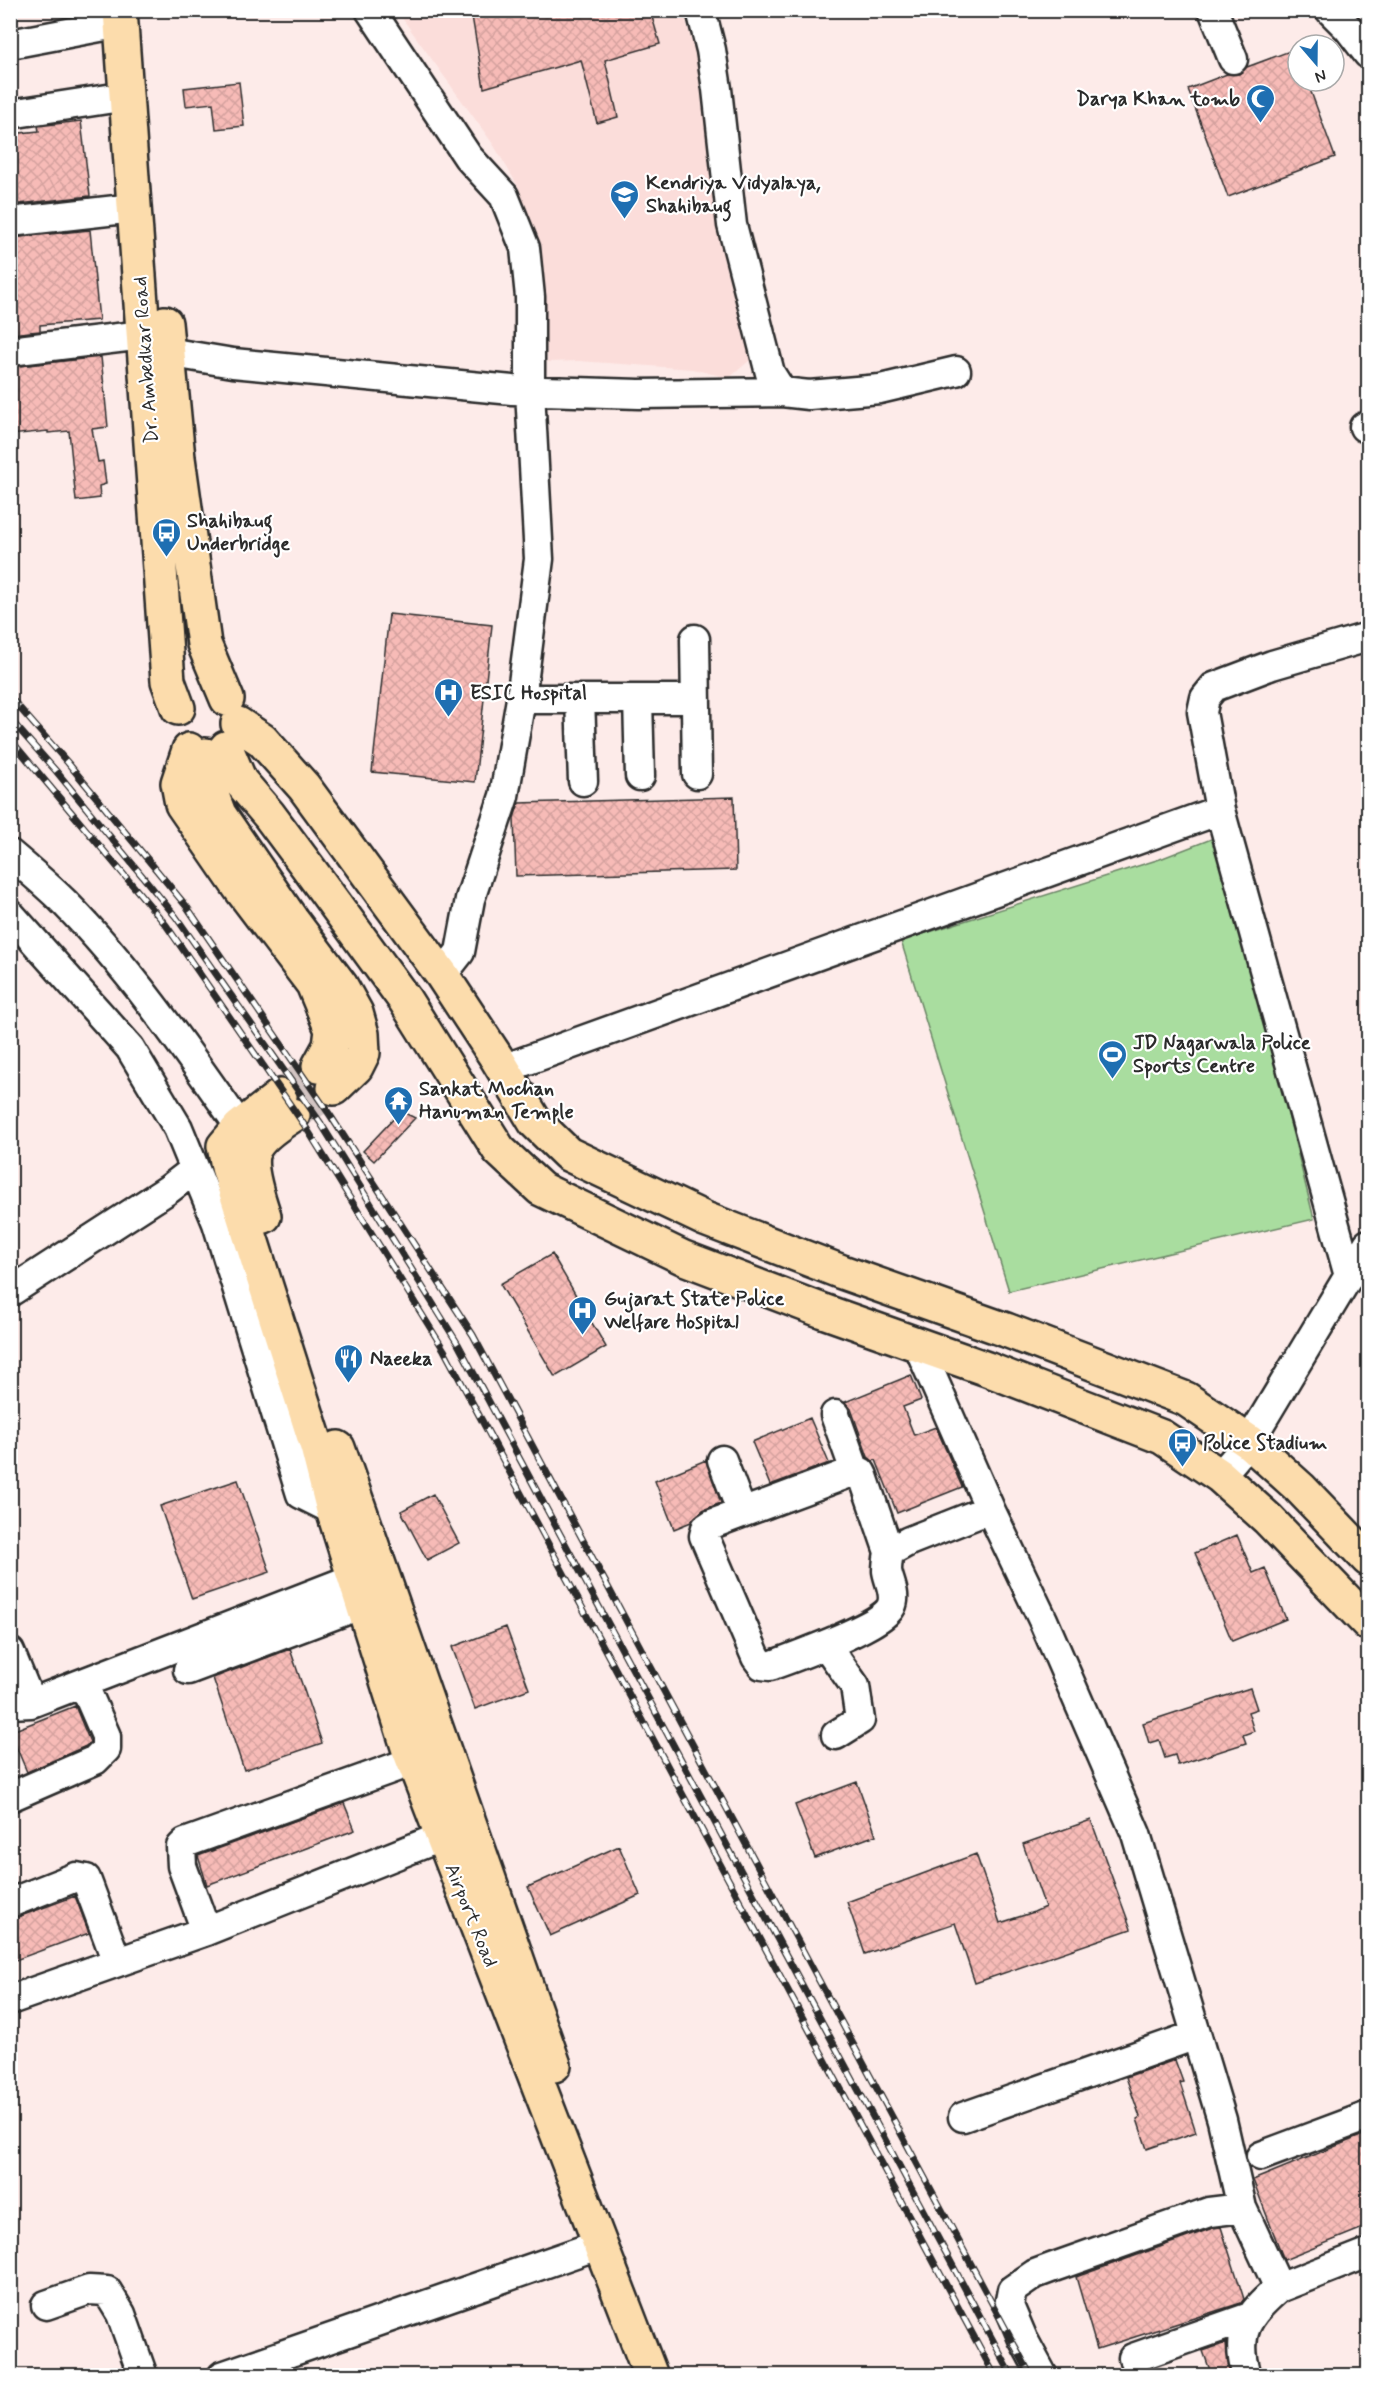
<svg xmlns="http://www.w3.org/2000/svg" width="1379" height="2386" viewBox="0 0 1379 2386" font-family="Mynerve,sans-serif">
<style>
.built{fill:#fbddda}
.park{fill:#a9dd9f;stroke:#6a8465;stroke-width:1.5}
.building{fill:url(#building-cross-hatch);stroke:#2b2b2b;stroke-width:1.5}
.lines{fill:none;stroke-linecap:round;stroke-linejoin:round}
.major-tunnel{stroke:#d3c5c3;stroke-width:33;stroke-dasharray:33 16;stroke-linecap:butt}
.minor-casing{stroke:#2b2b2b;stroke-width:33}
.major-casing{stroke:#2b2b2b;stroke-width:38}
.minor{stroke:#fff;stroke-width:28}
.major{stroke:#fcdcac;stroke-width:33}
.rail-casing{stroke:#2b2b2b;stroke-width:7}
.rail{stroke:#fff;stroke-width:4.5;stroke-dasharray:14;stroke-linecap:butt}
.labels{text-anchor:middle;stroke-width:4.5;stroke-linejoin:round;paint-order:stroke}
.poi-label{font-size:20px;font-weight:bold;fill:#2b2b2b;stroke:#fff;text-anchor:start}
.street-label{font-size:20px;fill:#2b2b2b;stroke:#fff}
</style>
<defs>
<pattern id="building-cross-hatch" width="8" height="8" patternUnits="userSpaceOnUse" patternTransform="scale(1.5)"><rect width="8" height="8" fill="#f7bbb7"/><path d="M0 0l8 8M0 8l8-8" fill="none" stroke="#d4a19e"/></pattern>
</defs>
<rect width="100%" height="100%" fill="#fdebe9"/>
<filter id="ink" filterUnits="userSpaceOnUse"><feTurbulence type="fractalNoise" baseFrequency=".0167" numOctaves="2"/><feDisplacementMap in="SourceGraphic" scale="12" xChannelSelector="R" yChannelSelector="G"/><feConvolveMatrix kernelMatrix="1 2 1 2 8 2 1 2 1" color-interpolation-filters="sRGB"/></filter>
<g filter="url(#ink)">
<path class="built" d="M397,11H683L700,69L706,118L743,333L750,360L729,378L692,369L579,361L548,362L536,252L518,186L493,144Z"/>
<path class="park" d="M1219,836L1314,1219L1009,1291L901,941L1160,859Z"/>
<path class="building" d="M471,10H650L660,44L605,60L618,117L597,123L581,60L484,88Z
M1298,48V81H1307L1335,157L1228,197L1188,89L1227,74H1239L1247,67Z
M239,82L244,126L216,129L213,103L186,106L184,88Z
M81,121L90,196L10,205V134L39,131L38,126Z
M90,230L99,320L40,325V331L10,334V238Z
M101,357L108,427L92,429L98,462L103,461L106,484L99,486L100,498L76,501L69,431L48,433V431L10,435V367Z
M389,614L492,625L475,782L372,772Z
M734,797L736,870L516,876L514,818L519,803Z
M401,1111L415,1118L374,1161L363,1151Z
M552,1254L606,1347L555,1377L500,1284Z
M911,1375L921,1400L903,1407L914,1435L936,1427L962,1487L897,1513L876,1460L873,1461L868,1457L851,1409L845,1402Z
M810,1418L829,1463L770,1485L752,1442Z
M706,1460L721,1503L703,1510L691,1522L674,1529L655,1481Z
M238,1480L270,1572L192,1599L160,1506Z
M433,1494L459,1543L427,1560L401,1511Z
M1237,1535L1253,1573L1265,1568L1286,1619L1232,1641L1195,1553Z
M506,1627L529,1689L475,1709L452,1647Z
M290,1649L322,1743L244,1770L213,1678Z
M1250,1688L1257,1709L1248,1712L1254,1731L1243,1735L1246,1743L1178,1765L1175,1755L1165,1758L1159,1740L1149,1743L1143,1723Z
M75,1706L90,1742L86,1746L27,1772L10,1732Z
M857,1782L876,1835L815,1858L795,1805Z
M344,1803L355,1830L207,1885L198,1856Z
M1091,1820L1131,1929L975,1983L955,1923L865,1954L847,1902L976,1854L1000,1923L1034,1912L1045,1907L1023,1844Z
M619,1846L640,1895L550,1936L528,1887Z
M75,1896L89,1933L10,1962V1920Z
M1175,2060L1183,2082L1180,2083L1196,2132L1147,2149L1137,2119L1140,2117L1126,2077Z
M1368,2133V2226L1284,2260L1253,2180Z
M1221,2227L1244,2299L1241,2303L1097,2349L1076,2277L1213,2228Z
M1226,2343L1230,2376H1212L1203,2351Z"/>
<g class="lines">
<path class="major-tunnel" d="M280,1096L319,1066
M293,1115L334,1088"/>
<defs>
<path id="minor" d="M370,10L468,157L504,196L525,248L530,297V391L539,559L521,699L504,796L470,899L460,952L442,975
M701,10L711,50L717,89L732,225L770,373L782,392
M1213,10L1233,59
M1330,10L1348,28L1368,54
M10,44L121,23
M10,114L127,96
M10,222L134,208
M10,351L143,335
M167,352L233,363L512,390L639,394L782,392L809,395L880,389L956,371
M1364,427H1368
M695,639L697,774
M521,699H696
M580,699L583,781
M638,699L640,776
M1220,810L1202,712L1205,698L1214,687L1272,665L1368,637
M10,854C29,870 48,886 65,903C132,971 186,1050 240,1127
M10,914L130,1048L178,1128L217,1223L301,1494L333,1510L348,1505
M503,1069L1220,810L1349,1276
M10,1292L169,1189L195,1169
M918,1345L990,1509L1043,1620L1136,1834L1222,2120L1242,2208L1279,2288L1368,2253
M835,1415L855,1471L861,1472L863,1476L889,1552L909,1541L990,1509
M722,1460L742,1513
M855,1471L712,1524L706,1528L704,1536L756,1657L762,1665L770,1666C791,1658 882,1626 891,1607C897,1595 889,1583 887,1571C887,1565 888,1558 889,1552
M1220,1476L1249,1442L1368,1244
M826,1645L855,1686L860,1720L836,1735
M10,1652L31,1703
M188,1670L363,1604
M10,1704L31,1703L354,1578
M10,1797L95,1760L106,1749V1736L83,1683
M10,1903L76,1877L86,1879L117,1962
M206,1931L182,1866L181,1847L185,1843L413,1761
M10,2000L206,1931L441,1837
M963,2117L1196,2035
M1261,2156L1368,2116
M46,2305L89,2290L107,2291L121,2314L143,2376
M1133,2358L1250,2317
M222,2376L601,2244
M1043,2376L1023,2339L1009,2306L1012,2290L1035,2274L1051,2268L1209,2212L1242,2208
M1247,2376C1234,2333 1247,2315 1279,2288"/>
<path id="major" d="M120,10L168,681L178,708
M165,323L178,458L204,644L227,699
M238,724L262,740L304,787L442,975L496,1057L535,1122L568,1154L705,1219L842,1272L1006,1330L1186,1399L1249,1442L1300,1488L1368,1559
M226,748L240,781L269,815L307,866L405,1000L499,1150L541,1189L684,1258L823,1311L987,1369L1162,1437L1220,1476L1268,1519L1368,1623
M189,750L178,783L182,804L240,888L313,984L332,1030L330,1046L319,1066
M206,755L210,790L219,814L293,922L341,986L356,1013L362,1034L363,1053L356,1067L334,1088
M280,1096L240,1127L224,1146L228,1167L317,1447L333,1510L408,1747L651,2376
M264,1216C259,1201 249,1171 252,1155C256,1138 279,1124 293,1115
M338,1448L554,2065"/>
</defs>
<use href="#minor" class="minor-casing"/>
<use href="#major" class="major-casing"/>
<use href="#minor" class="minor"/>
<use href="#major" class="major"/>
<defs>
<path id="rail" d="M10,697L68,763L187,907L330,1115L473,1335L1031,2376
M10,719L56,771L176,917L320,1122L458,1344L1012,2376
M10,739L166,925L307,1129L444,1350L995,2376"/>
</defs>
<use href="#rail" class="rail-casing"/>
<use href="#rail" class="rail"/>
</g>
</g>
<defs>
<symbol id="mosque-pin" viewBox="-11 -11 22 30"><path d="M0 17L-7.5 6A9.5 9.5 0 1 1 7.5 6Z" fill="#1f6fb2" stroke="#fff"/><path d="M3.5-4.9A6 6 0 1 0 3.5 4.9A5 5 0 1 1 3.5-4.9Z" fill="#fff"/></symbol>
<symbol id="school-pin" viewBox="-11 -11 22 30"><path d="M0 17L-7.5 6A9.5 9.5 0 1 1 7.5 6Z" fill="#1f6fb2" stroke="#fff"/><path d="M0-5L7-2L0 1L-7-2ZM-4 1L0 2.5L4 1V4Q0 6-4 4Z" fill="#fff"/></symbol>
<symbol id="bus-pin" viewBox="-11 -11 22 30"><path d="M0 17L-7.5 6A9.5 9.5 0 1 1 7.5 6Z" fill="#1f6fb2" stroke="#fff"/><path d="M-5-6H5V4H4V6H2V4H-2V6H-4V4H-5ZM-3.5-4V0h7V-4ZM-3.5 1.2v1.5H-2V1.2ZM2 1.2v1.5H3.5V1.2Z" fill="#fff"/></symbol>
<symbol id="hospital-pin" viewBox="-11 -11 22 30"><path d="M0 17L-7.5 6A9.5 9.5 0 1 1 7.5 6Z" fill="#1f6fb2" stroke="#fff"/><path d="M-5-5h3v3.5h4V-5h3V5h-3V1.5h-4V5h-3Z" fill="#fff"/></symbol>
<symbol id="stadium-pin" viewBox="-11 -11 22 30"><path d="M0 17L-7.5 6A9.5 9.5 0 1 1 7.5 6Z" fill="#1f6fb2" stroke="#fff"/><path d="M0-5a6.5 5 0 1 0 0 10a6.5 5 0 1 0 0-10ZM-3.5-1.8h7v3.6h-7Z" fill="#fff"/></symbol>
<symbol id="temple-pin" viewBox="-11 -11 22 30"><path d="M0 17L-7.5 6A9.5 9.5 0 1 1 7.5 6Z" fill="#1f6fb2" stroke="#fff"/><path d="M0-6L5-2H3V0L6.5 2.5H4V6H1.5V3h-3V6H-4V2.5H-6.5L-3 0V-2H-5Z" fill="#fff"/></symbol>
<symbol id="restaurant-pin" viewBox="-11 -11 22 30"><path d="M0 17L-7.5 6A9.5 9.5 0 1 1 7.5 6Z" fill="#1f6fb2" stroke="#fff"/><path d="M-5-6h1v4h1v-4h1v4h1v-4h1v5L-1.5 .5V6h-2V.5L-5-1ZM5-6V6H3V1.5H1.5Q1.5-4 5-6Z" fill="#fff"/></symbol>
</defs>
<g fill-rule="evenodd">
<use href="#mosque-pin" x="1244" y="82" width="33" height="45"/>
<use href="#school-pin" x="608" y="178" width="33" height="45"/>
<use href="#bus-pin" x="150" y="516" width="33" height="45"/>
<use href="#hospital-pin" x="432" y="676" width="33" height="45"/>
<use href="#stadium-pin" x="1096" y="1038" width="33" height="45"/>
<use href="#temple-pin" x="382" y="1084" width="33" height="45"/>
<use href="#hospital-pin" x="566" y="1294" width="33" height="45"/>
<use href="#restaurant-pin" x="332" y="1342" width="33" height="45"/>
<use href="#bus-pin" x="1166" y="1426" width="33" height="45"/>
</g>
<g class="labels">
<g class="poi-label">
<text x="1240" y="105" text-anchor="end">Darya Khan tomb</text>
<text x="646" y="189">Kendriya Vidyalaya,<tspan x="646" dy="23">Shahibaug</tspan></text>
<text x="187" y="527">Shahibaug<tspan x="187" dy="23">Underbridge</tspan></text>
<text x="470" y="699">ESIC Hospital</text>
<text x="1133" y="1049">JD Nagarwala Police<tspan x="1133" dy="23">Sports Centre</tspan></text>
<text x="419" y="1095">Sankat Mochan<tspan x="419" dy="23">Hanuman Temple</tspan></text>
<text x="604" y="1305">Gujarat State Police<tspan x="604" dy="23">Welfare Hospital</tspan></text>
<text x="370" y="1365">Naeeka</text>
<text x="1203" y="1449">Police Stadium</text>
</g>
<g class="street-label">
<text transform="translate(145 360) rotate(-94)" y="7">Dr. Ambedkar Road</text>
<text transform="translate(472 1915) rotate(68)" y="7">Airport Road</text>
</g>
</g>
<rect width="1379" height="2386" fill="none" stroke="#fff" stroke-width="36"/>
<rect x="18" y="18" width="1343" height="2350" fill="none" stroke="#2b2b2b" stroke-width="2" filter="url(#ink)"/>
<g transform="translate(1316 63) rotate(160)"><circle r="28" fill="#ffffff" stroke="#aaaaaa" stroke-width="1.5"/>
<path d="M0-4.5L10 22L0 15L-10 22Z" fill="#1f6fb2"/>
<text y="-9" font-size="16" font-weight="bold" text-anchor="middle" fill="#2b2b2b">N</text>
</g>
</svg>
